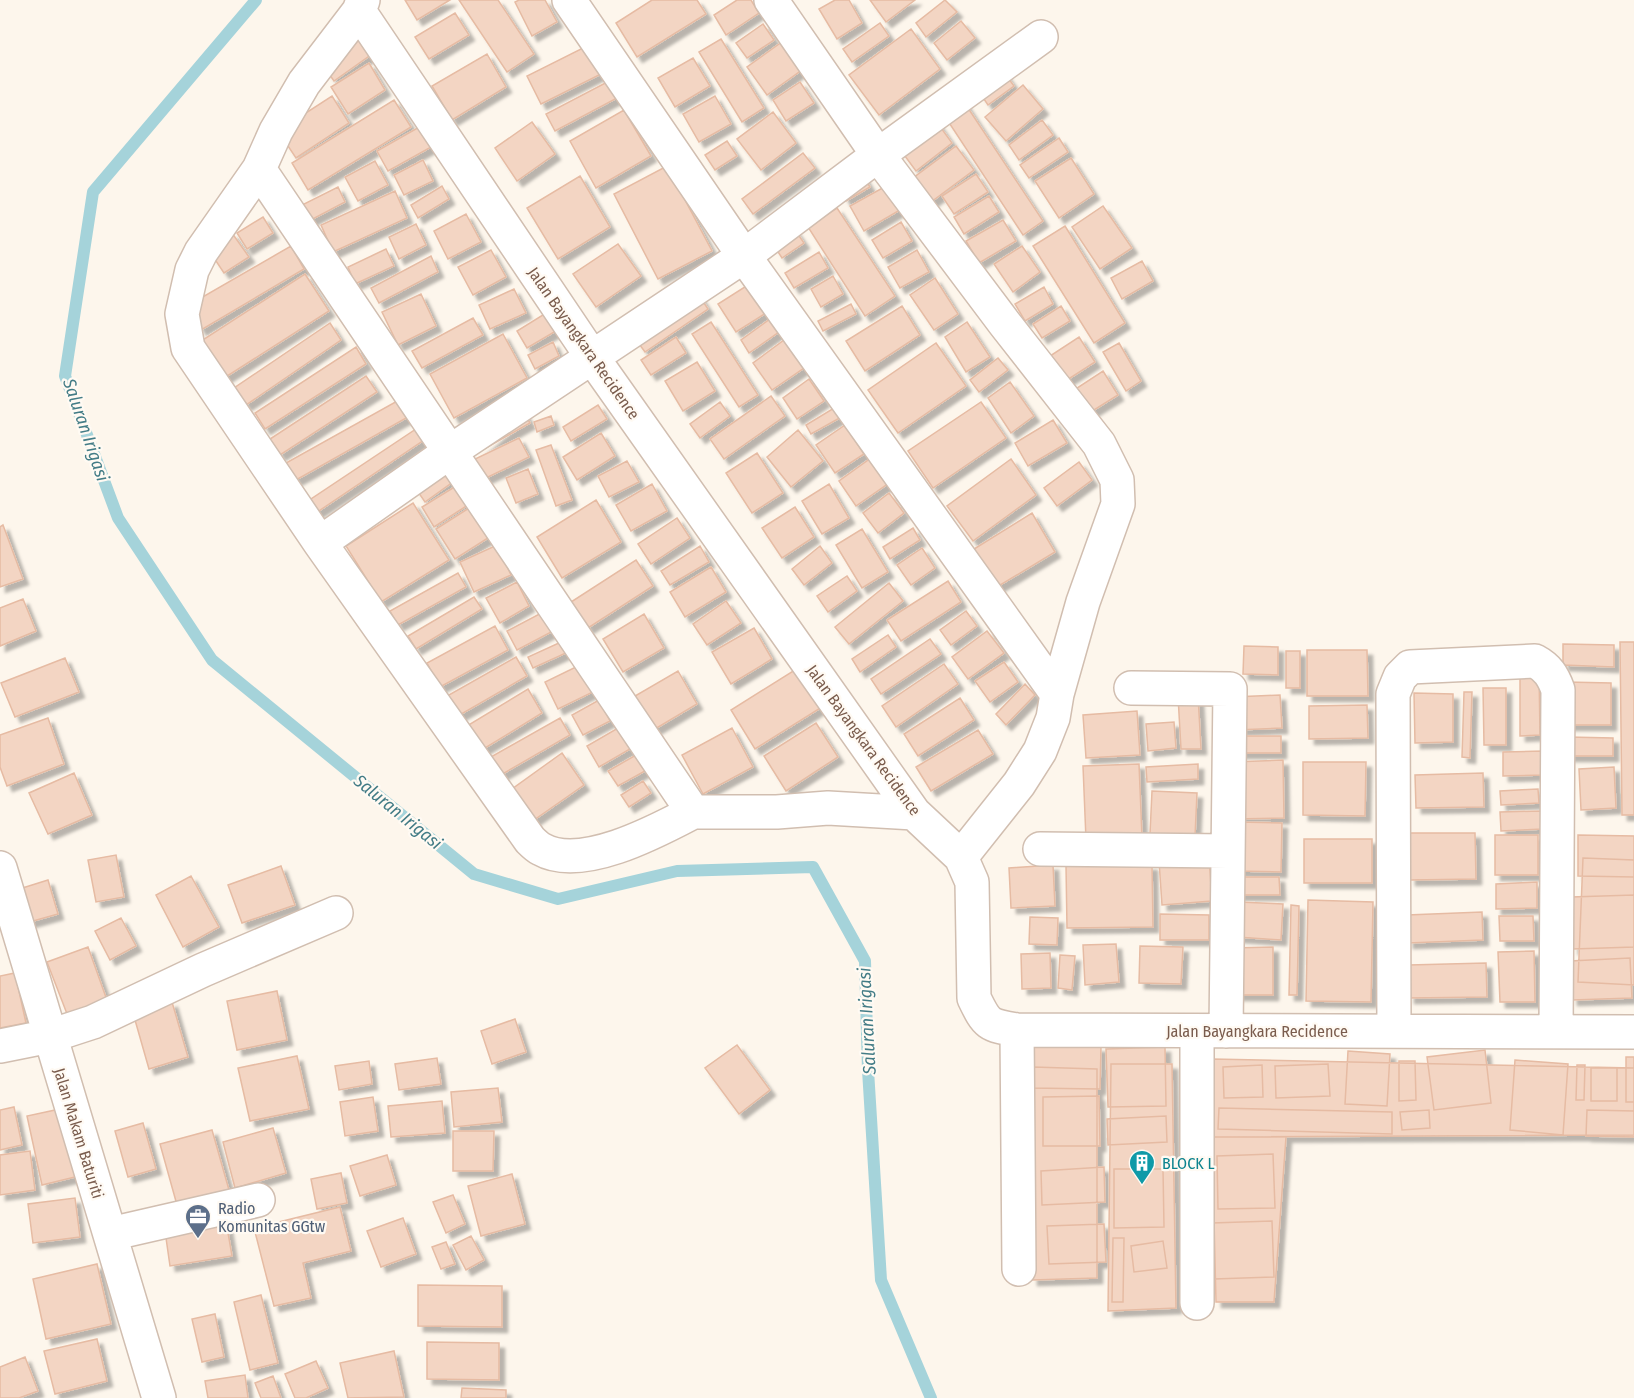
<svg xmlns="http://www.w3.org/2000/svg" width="1634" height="1398" viewBox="0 0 1634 1398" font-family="'Fira Sans Condensed',sans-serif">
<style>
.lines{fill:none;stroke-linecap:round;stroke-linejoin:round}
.stream{stroke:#a5d3da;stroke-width:12}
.building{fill:#f3d5c3;stroke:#e6bba3;stroke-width:1.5;filter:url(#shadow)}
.minor-casing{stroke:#d1beb0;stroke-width:36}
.minor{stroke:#fff;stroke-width:33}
.labels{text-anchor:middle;stroke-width:4.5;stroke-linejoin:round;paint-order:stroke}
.street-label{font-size:16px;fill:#7a5c4d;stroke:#fffaf3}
.culture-label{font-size:16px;fill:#0d838f;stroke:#fffaf3;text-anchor:start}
.service-label{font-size:16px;fill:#4e5e75;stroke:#fffaf3;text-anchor:start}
.water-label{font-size:18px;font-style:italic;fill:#437c86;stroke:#fffaf3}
</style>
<defs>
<filter id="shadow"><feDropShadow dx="5.5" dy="5.5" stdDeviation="1.5" flood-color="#0004"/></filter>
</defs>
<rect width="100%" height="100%" fill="#fdf6ec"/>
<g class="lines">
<path class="stream" d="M256,0L93,192L65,376L118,518L212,660L474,874L558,899L677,871L813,867L865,961L868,1070L881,1280L931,1398"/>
</g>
<path class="building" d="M405,0H450L417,20Z
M459,0H498L534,54L507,72Z
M519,0H545L557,22L532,36L515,2Z
M652,0H697L706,14L637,57L616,23Z
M737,0H751L759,13L726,35L714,15Z
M835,0H849L862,23L837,39L819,9Z
M870,0H915L886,22Z
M945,0L957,12L926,37L916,23Z
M455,13L469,35L429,59L415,37Z
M961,21L975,38L947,60L934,43Z
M880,23L889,36L852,62L843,49Z
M763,24L774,40L747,58L736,43Z
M911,29L940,69L879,115L849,75Z
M361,37L372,54L334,81L322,64Z
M721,39L764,108L742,122L699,52Z
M786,39L806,67L767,95L747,67Z
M587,46L601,74L541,104L527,76Z
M487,54L506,87L452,120L432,86Z
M693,58L710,86L675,107L658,78Z
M369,63L385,90L348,114L331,87Z
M1003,71L1014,86L988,105L977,89Z
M611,80L619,97L555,131L546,114Z
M800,82L814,103L786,121L773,100Z
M1023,85L1043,109L1006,141L985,117Z
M332,96L349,123L296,158L278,131Z
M715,96L731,124L699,142L683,114Z
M962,99L1043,221L1023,235L942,112Z
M394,100L411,127L308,190L292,163Z
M624,110L651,156L596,188L570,141Z
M773,112L796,143L761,170L737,139Z
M1042,120L1053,135L1019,160L1009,145Z
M936,121L952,143L916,171L899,148Z
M532,122L555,154L517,181L495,148Z
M421,126L433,146L388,171L377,151Z
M1059,138L1068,152L1029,178L1020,165Z
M727,141L737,156L715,170L705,155Z
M956,146L974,170L931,202L913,178Z
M803,153L815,168L753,214L742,199Z
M1071,158L1094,194L1059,218L1035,181Z
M423,160L433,181L404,195L394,175Z
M375,161L388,185L358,201L345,177Z
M667,166L712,251L658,279L614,194Z
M976,174L988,192L954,214L942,196Z
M580,176L610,227L558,259L527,208Z
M863,176L870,187L846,201L840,190Z
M442,186L449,199L418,218L411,205Z
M886,186L900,210L864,231L850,206Z
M338,187L345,202L309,221L302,205Z
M395,191L407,218L333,252L321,225Z
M989,196L999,212L964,234L954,217Z
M1103,206L1132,248L1100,269L1072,227Z
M837,208L895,296L865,316L808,227Z
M466,214L481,242L448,259L434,231Z
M263,217L273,233L247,249L237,233Z
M1003,220L1016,241L979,263L966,241Z
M901,222L912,241L883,258L872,240Z
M416,224L426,245L399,259L389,237Z
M1065,226L1125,323L1094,343L1033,246Z
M795,230L804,243L782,258L773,244Z
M232,233L249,257L224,273L208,249Z
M618,244L641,276L596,307L573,274Z
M291,246L304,269L201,330L187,306Z
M1022,246L1040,272L1013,292L994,264Z
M386,249L394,266L355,284L348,267Z
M491,250L506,277L473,295L458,267Z
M917,250L929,272L900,288L888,267Z
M819,252L828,268L794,288L785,273Z
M431,256L438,272L379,303L371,288Z
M1142,261L1153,281L1122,299L1111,278Z
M305,274L329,311L221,380L198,343Z
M833,276L843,294L821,307L811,289Z
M935,278L958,314L934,330L910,295Z
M751,283L769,311L736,332L718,304Z
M1044,287L1053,304L1025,321L1015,304Z
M514,289L526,313L490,329L479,305Z
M421,294L436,326L398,345L382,312Z
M698,294L708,309L645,352L634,337Z
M851,304L856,314L823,331L818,321Z
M902,306L920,335L865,371L846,341Z
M1061,306L1070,321L1042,338L1033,324Z
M546,313L556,331L527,348L517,331Z
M473,318L483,335L422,368L412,351Z
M770,319L779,332L749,353L741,340Z
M711,322L758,395L739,407L692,334Z
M967,322L990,357L966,372L945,337Z
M330,323L341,340L246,405L234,388Z
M503,334L527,378L454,418L430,374Z
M676,337L686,353L651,375L641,360Z
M1079,337L1095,362L1064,382L1047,358Z
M784,340L804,368L772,390L753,363Z
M553,342L559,356L535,369L528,355Z
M936,343L966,386L898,433L868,390Z
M1119,343L1141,381L1126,391L1103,352Z
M356,347L366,364L265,429L255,413Z
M998,358L1008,370L979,392L970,380Z
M697,362L715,391L683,411L665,381Z
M1103,371L1118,395L1086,415L1071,392Z
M366,376L377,392L280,455L270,439Z
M809,379L824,401L797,419L783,398Z
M1010,382L1034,416L1011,433L988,398Z
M771,396L785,416L724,459L710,439Z
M399,400L408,417L296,480L286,463Z
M720,402L730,416L700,438L690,424Z
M981,402L1006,438L933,488L908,451Z
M598,405L607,419L571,441L563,427Z
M839,405L845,415L811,434L806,425Z
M524,413L530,423L477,453Z
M551,416L554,425L537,432L534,422Z
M1053,420L1067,443L1028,466L1015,443Z
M845,425L864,454L835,473L816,445Z
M416,429L424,440L307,519L299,507Z
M798,430L823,461L791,487L767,457Z
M601,433L615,456L577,480L563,457Z
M519,438L529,457L484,479L475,459Z
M551,445L572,500L556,506L536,450Z
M757,453L783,493L752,513L726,473Z
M871,458L889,483L856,506L839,481Z
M1011,459L1036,495L973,541L947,506Z
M627,461L639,482L609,497L598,476Z
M445,462L457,479L425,502L414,486Z
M1079,462L1092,480L1057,506L1044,488Z
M528,469L538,494L516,503L506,478Z
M652,484L667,511L631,531L616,505Z
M829,484L849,518L822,534L802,501Z
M456,486L468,505L434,527L422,507Z
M889,493L904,513L878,533L863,513Z
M596,500L621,542L562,578L537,537Z
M413,503L449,560L381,602L346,546Z
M795,507L814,537L782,558L762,528Z
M469,508L488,538L455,559L436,529Z
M1032,513L1055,552L997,587L974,549Z
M677,518L690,538L651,564L638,544Z
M3,525L23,579L0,587V527Z
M913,528L920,540L890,559L883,547Z
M862,529L888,572L862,588L836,545Z
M497,545L511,575L474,592L460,562Z
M700,546L709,562L670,585L661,571Z
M820,546L832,563L804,585L792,569Z
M922,548L935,568L911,585L897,565Z
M636,560L653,586L588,628L571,602Z
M711,567L726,592L685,617L670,592Z
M458,573L466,587L398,625L390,611Z
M847,576L857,591L828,612L817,596Z
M948,581L961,602L901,641L887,620Z
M517,582L529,606L500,623L486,598Z
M889,583L903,601L849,644L835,627Z
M474,597L482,609L416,649L408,636Z
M23,599L36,631L0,646V608Z
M726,601L741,623L707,645L693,624Z
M547,610L557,629L517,650L507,631Z
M966,611L977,626L951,645L940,630Z
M644,614L664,648L623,672L603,639Z
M495,626L508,650L440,687L427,663Z
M754,628L772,659L731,684L712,652Z
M987,631L1004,653L968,679L952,657Z
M888,635L896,647L860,672L852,659Z
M930,639L941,654L881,694L871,679Z
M561,642L566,653L533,668L528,657Z
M1620,642H1634V815H1622Z
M1563,644L1614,645V667L1563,665Z
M1244,646L1278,647V675L1243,674Z
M1307,650H1367L1368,696H1307Z
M1286,651H1300V688H1286Z
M516,657L527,676L451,720L440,700Z
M65,658L79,692L15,717L1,683Z
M1004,662L1018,682L990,702L975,681Z
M582,664L595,691L558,709L545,682Z
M944,664L958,684L896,727L882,706Z
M798,668L822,707L755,749L731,710Z
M678,671L697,704L655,729L635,696Z
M1520,671H1539L1540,735L1520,736Z
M1566,682L1611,683V725H1565Z
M1025,684L1035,695L1006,725L996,714Z
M1483,688H1506V745H1484Z
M528,689L542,713L472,756L457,732Z
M1464,692H1472L1470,758L1462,757Z
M1414,693L1453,694V742L1415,743Z
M1198,695L1201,749H1181L1178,696Z
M1280,695L1282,728L1235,730L1233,697Z
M960,698L974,720L918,756L904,734Z
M599,700L610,721L583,735L572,715Z
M1367,705L1368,738L1309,739V706Z
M1137,711L1140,755L1086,758L1083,715Z
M48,718L64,764L7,786L0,767V735Z
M560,718L570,735L492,780L482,762Z
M1174,722L1176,748L1148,751L1146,724Z
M816,723L838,757L786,791L764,756Z
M618,728L630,749L599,767L587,746Z
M732,728L753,767L703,794L682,755Z
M978,730L993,754L931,791L916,767Z
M1235,736H1281V753H1235Z
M1568,737L1613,738V756H1568Z
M1544,751L1545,775L1503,776V752Z
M562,753L584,785L534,820L512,789Z
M636,755L645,771L618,786L608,771Z
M1283,760L1284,818L1234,819L1232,762Z
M1303,762H1366L1365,816L1303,815Z
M1139,764L1142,837L1086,840L1083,766Z
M1198,764V779L1147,782L1146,767Z
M1614,767L1616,808L1581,810L1579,769Z
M74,773L92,815L48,834L29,793Z
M1483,773L1484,807L1416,808L1415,775Z
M643,781L651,793L629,807L621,795Z
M1538,789L1539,803L1501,805L1500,791Z
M1152,791L1197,793L1195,836L1150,834Z
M1542,811V829L1501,831L1500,812Z
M1238,822L1282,823L1281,872L1237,871Z
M1410,833H1475L1476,879L1410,880Z
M1495,835H1538V875H1495Z
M1578,835L1634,836V877L1578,876Z
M1304,839H1372V883H1304Z
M116,855L124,897L96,902L88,860Z
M1209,856L1212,901L1162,905L1159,861Z
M1583,858L1634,860V985L1578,982Z
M1053,865L1055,906L1011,908L1009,868Z
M1152,865L1153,927L1067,928L1066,866Z
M281,866L295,905L242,923L228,885Z
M191,876L219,927L183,947L156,895Z
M1236,877H1279L1280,895H1236Z
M48,880L58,914L26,923L16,890Z
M1537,882V908L1496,909V884Z
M1634,895V947L1573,949L1571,897Z
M1308,900L1373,902L1371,1002L1306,1001Z
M1239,902L1283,904L1281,940L1237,937Z
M1291,905L1299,906L1297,995H1289Z
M1482,912L1483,940L1408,943L1407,915Z
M1160,914L1209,915V940H1160Z
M1499,916H1533L1534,941H1500Z
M1030,917L1058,918L1057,945L1029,944Z
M121,918L136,946L110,960L95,931Z
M1116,944L1119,982L1085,985L1083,945Z
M1140,946L1183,947L1181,984L1139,983Z
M88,947L108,1003L69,1019L47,962Z
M1273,947V995H1231L1230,948Z
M1534,951L1535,1002H1500L1498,952Z
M1050,953L1051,988L1022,989L1021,954Z
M1060,955L1075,956L1072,990L1058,988Z
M1630,958L1632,998L1572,1000L1570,961Z
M1486,963L1487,997L1409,998V965Z
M15,973L26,1023L0,1028V976Z
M277,991L287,1040L237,1050L227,1001Z
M172,1002L188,1057L149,1069L133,1013Z
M515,1019L526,1052L492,1064L481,1031Z
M737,1045L770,1090L739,1114L705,1068Z
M1029,1045L1101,1047L1100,1089L1029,1088Z
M1165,1047L1166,1106L1108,1107L1106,1049Z
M1485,1050L1491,1103L1434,1110L1427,1057Z
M1348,1051L1390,1054L1387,1106L1345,1104Z
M297,1056L309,1109L250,1121L238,1068Z
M1626,1057H1634V1102H1626Z
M437,1058L441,1084L399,1090L395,1064Z
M1212,1059L1634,1068V1135L1212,1137Z
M1515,1060L1568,1064L1563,1135L1510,1130Z
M369,1061L372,1084L339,1090L335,1066Z
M1399,1061H1415L1416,1100L1399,1101Z
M1111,1064H1172L1176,1308L1108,1311Z
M1328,1064L1330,1096L1276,1098L1275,1066Z
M1262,1065L1263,1097L1224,1098L1223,1067Z
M1577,1065H1585L1584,1100H1576Z
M1033,1067L1097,1069V1278L1032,1280Z
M1591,1068H1617V1101H1591Z
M498,1088L502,1122L454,1127L451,1092Z
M1099,1096L1100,1146H1043V1097Z
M373,1097L378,1131L345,1136L340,1102Z
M442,1101L445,1133L391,1137L388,1106Z
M14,1107L22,1145L0,1150V1110Z
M1219,1108L1392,1112V1134L1218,1129Z
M60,1109L75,1177L42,1185L27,1116Z
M1429,1110L1430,1128L1402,1130L1400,1112Z
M1587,1110L1634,1111V1137L1586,1136Z
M1166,1116L1167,1142L1108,1145L1107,1119Z
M143,1123L156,1169L128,1177L115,1131Z
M273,1128L286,1173L235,1188L223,1142Z
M212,1130L229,1190L177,1205L160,1144Z
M453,1131H494L493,1171H453Z
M1212,1137H1286L1274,1302H1216Z
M30,1151L35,1190L0,1195V1155Z
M1273,1154L1275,1208L1218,1209L1217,1156Z
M387,1155L396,1185L360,1196L350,1166Z
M1104,1167L1105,1202L1042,1205L1041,1171Z
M1114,1169H1163L1164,1227L1114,1228Z
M341,1173L347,1203L317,1209L311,1179Z
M512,1174L525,1224L481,1236L468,1186Z
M453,1195L465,1224L446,1233L433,1202Z
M75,1198L80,1237L33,1243L28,1204Z
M340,1207L351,1251L303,1263L311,1298L274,1306L254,1228Z
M225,1215L232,1256L170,1266L164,1224Z
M403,1218L416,1254L381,1267L367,1231Z
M1272,1221L1274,1277L1214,1279L1212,1223Z
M1104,1224L1106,1262L1049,1264L1047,1226Z
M471,1236L484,1260L466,1270L453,1245Z
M1113,1238H1124L1123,1302H1112Z
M1163,1241L1167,1268L1134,1272L1131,1246Z
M446,1242L455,1264L441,1269L432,1247Z
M97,1264L111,1324L46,1339L33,1279Z
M418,1285L502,1286V1327L418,1326Z
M261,1295L278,1363L250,1370L234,1302Z
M215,1314L224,1357L202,1362L192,1319Z
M97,1339L107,1381L55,1394L44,1351Z
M427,1342L499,1343V1380L427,1379Z
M394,1351L404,1397L348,1398L340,1363Z
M25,1357L38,1391L19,1398H0V1367Z
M316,1361L328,1388L306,1398H295L285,1374Z
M245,1375L248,1398H208L205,1381Z
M273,1376L281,1398H261L255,1383Z
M462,1388L506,1390V1398H461Z"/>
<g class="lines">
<defs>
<path id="minor" d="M363,0L359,11L304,83L276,131L259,169L693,812H777L828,808L914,813
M771,0L878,155L1005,324L1099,444L1117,480L1118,504L1083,602L1057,694L1053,718L1040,751L1019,784L961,857
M359,11L592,357L914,813L961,857L972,882L974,998C987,1025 988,1025 1017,1030L1634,1032
M1041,37L878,155L744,256L1057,694
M259,169L201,252L192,270L182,314L188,348L320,543L530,840C533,843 537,847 541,849C581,872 657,831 693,812
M320,543L451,451L744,256L569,0
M1131,688L1230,689L1226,1031
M1040,849L1228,851
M0,868L159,1398
M1017,1030L1019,1269
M1197,1031V1303
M1394,1031L1393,694L1400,677L1410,667L1535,661C1548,668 1553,676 1558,690L1556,1032
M0,1046L50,1036L93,1022L203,970L336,913
M110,1234L258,1200"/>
</defs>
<use href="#minor" class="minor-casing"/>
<use href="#minor" class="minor"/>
</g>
<defs>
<symbol id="building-pin" viewBox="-11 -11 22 30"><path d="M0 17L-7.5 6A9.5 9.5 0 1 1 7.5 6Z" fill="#0f9aa8" stroke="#fffaf3"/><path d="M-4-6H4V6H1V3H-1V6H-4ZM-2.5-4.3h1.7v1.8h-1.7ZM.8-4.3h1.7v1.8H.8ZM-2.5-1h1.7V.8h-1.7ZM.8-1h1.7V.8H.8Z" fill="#fff"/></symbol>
<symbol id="office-pin" viewBox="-11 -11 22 30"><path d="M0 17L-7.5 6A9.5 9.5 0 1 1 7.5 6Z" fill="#5c6f8a" stroke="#fffaf3"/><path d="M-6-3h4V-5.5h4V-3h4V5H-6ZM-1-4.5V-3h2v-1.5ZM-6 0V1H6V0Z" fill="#fff"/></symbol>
</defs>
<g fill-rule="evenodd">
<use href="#building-pin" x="1127" y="1148" width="30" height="40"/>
<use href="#office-pin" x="183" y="1202" width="30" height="40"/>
</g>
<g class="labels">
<g class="street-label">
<text transform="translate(584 343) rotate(55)" y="6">Jalan Bayangkara Recidence</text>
<text transform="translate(864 740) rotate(54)" y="6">Jalan Bayangkara Recidence</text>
<text x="1257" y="1037">Jalan Bayangkara Recidence</text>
<text transform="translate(79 1133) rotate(73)" y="6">Jalan Makam Baturiti</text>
</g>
<g class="culture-label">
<text x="1162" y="1169">BLOCK L</text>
</g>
<g class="service-label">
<text x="218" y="1214">Radio<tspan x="218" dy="18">Komunitas GGtw</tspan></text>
</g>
<g class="water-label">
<text transform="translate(86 430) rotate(71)" y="6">Saluran Irigasi</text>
<text transform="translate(398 812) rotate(39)" y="6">Saluran Irigasi</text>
<text transform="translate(867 1021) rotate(-93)" y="6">Saluran Irigasi</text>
</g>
</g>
</svg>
